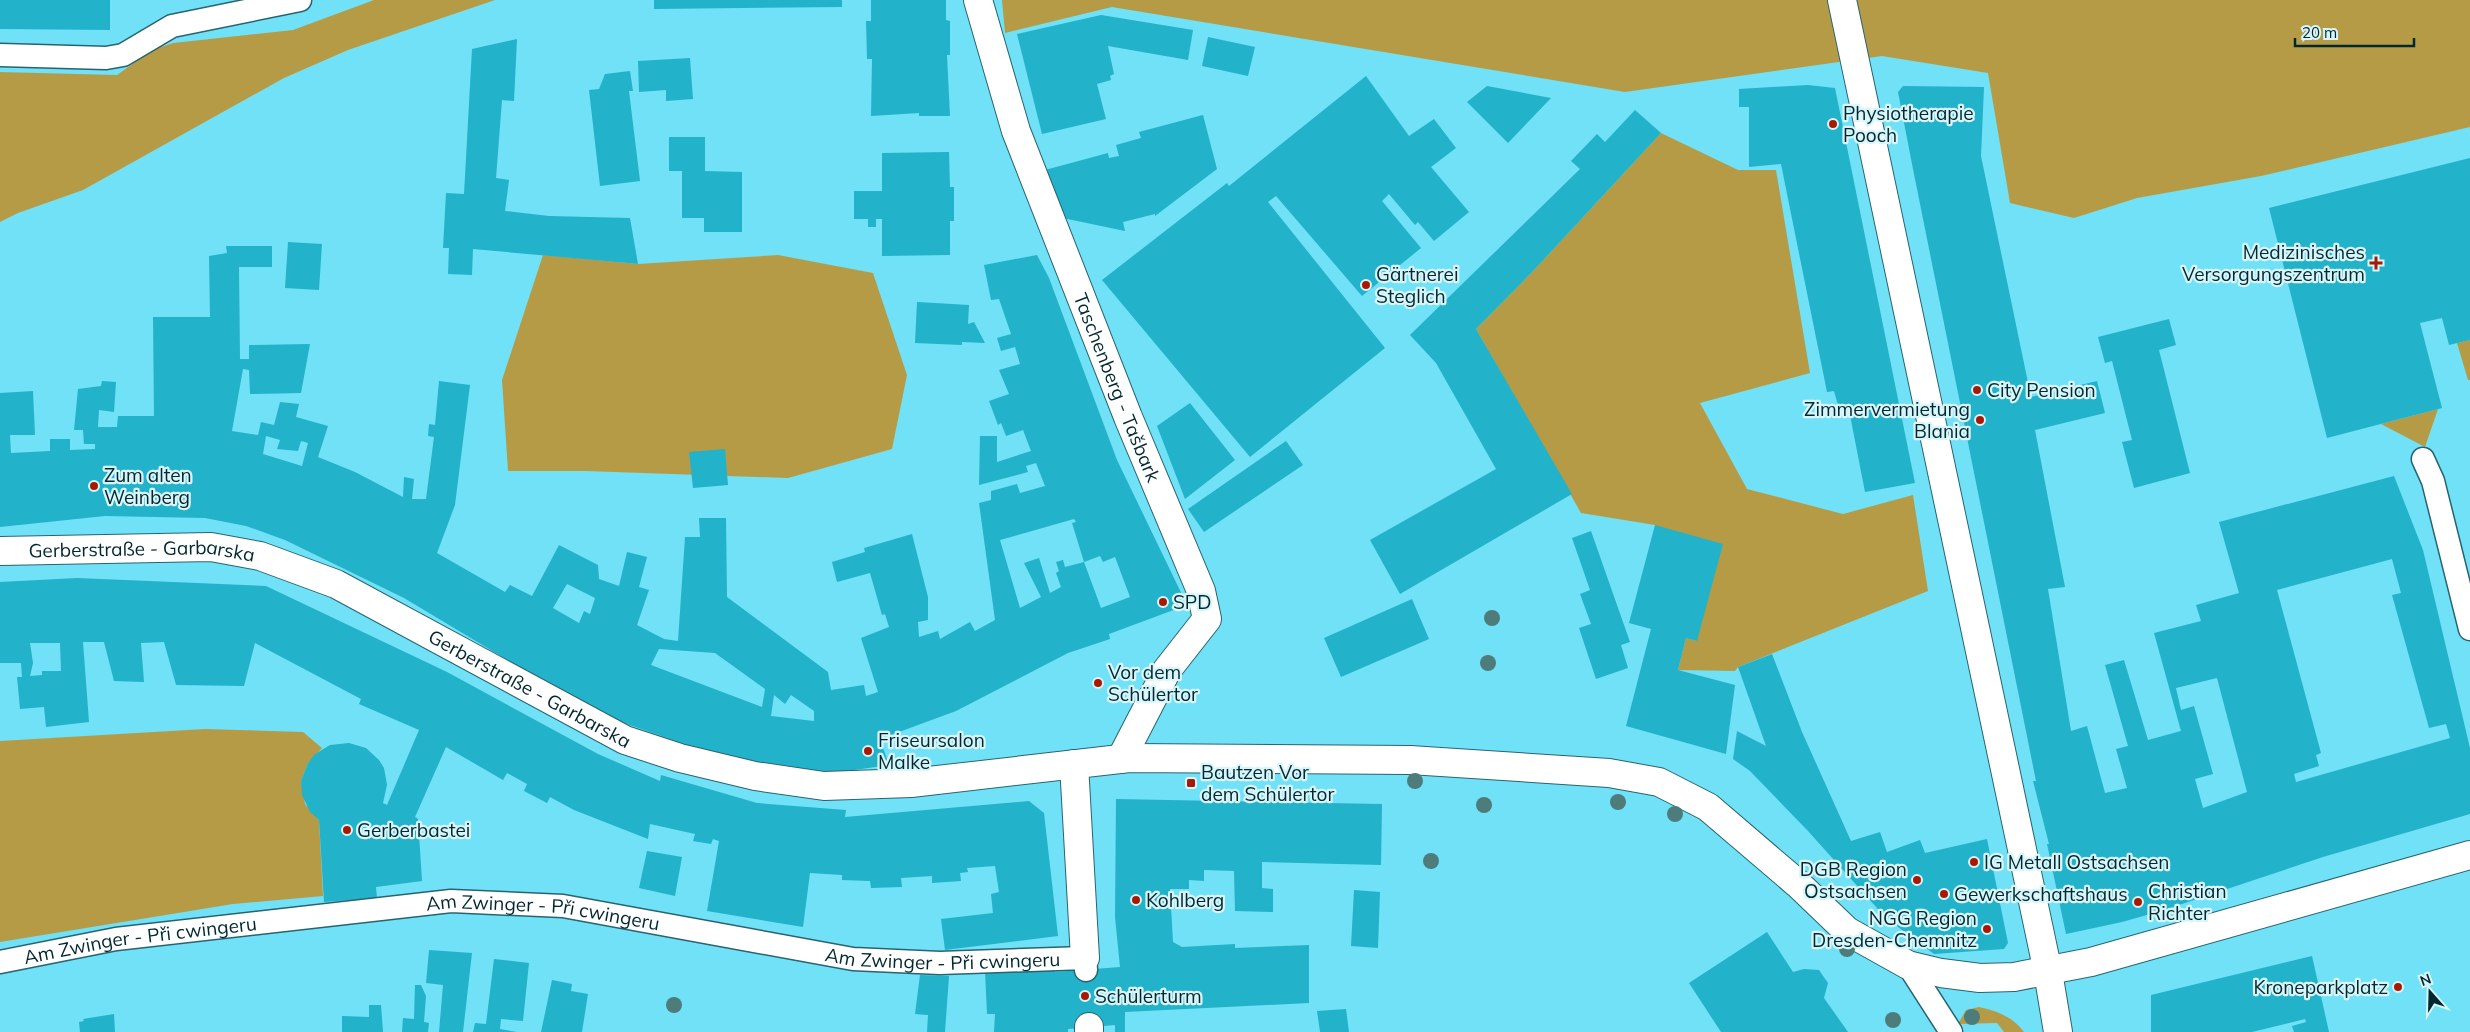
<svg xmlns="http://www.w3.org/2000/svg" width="2470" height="1032" viewBox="0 0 2470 1032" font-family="Mulish,sans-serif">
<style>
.green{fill:#b69b46}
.building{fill:#22b2c9;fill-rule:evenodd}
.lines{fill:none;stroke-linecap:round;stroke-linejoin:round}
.service-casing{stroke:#28646f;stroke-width:25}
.minor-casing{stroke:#28646f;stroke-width:30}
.service{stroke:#fff;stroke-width:22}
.minor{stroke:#fff;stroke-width:28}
.tree{fill:#4d7c7a}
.poi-dot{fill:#a91900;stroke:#d7f5fb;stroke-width:2}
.labels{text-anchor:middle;stroke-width:4.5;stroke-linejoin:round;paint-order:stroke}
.poi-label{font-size:19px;fill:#02282f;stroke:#d7f5fb;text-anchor:start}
.street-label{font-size:19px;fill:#02282f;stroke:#d7f5fb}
</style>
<rect width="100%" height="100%" fill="#70e1f6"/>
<path class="green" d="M374,0H495L348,50L284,78L83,190L18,213L0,222V72L117,75L152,50L173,43L293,30Z
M1002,0H2470V127L2261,176L2137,198L2074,218L2010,203L1988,73L1882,56L1625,92L1112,7L1005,33Z
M1661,133L1738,170H1776L1810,373L1700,403L1747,489L1843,514L1913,495L1928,591L1738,667L1735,671L1678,670L1686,638L1697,641L1655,525L1581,513L1476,329L1535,269Z
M543,255L638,264L778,255L873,273L907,375L892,449L788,478L586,471H508L502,380Z
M2470,340V380H2468L2457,343Z
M2438,409L2425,447L2381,424Z
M205,729L303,732L322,748L308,763L301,781L305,804L319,820L323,896L233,904L0,942V741Z
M1979,1007C1997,1011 2013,1017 2024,1032H2004L1997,1023L1958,1024L1966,1010Z"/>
<path class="building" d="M0,0H110V30L0,29Z
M654,0H842V7L654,9Z
M871,0H946V20L950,21V55H947L950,116H919V113L871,116L872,59H867L866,21H871Z
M1101,15L1193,30L1188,60L1108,46L1114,74L1110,76L1111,80L1097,84L1106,119L1042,134L1017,34Z
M1208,37L1255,47L1248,76L1202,66Z
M517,39L514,101L502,100L496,178L509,180L505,211L549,216L630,218L638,264L473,249L472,275L448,274L449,248H443L446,193L464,194L472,49Z
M690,58L693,99L666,101V90L639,92L638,61Z
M630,71L633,91H629L640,181L600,186L589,90L599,89L605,74Z
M1366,76L1409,136L1434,119L1456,148L1431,167L1469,212L1434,241L1418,222L1415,225L1389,194L1382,201L1421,248L1362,296L1276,196L1268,202L1385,348L1250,457L1102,280L1227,183L1229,186Z
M1808,85L1835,88L1915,483L1865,492L1849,410L1840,412L1834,391L1827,392L1781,164L1749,167V107H1739V89Z
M1487,86L1551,98L1508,143L1467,102Z
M1903,86L1984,87L1981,156L2031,397L2097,381L2105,413L2035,430L2065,587L2048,589L2071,731L2087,726L2105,793L2127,788L2116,749L2128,746L2105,665L2124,660L2148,740L2181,731L2154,633L2201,621L2196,605L2239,593L2219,522L2394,476L2423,550L2470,748V814L2323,857L2161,911L2122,922L2066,934L2047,844H2049L2033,781H2036L1913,169L1898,92ZM2392,559L2401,593L2392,595L2429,728L2446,724L2450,738L2296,782L2294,774L2319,766L2316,755L2321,753L2277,590ZM2217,678L2247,792L2203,808L2195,779L2213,774L2194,706L2181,710L2176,688Z
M1635,110L1661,133L1535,269L1476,329L1572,494L1400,594L1370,540L1496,469L1436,363L1410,335L1580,169L1571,161L1597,134L1605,142Z
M1203,115L1217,169L1155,216V214L1123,222L1125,231L1058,217L1045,170L1108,153L1109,158L1119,156L1116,145L1141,138L1139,132Z
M669,137H705V171L742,172V232H704V218H682V171H669Z
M949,152L950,187H954V221H950V255L882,256V219H876V227H868V219H854V191H882V153Z
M2470,158V340L2449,345L2442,318L2420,323L2442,408L2327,438L2269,208Z
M288,242L322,244L319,290L285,288Z
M226,246H272V267H239L240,359H249V345L310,344L301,393L250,394L249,370L243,369L232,431L258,435L261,422L274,425L280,402L299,404L296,417L328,426L318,457L355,472L403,497L404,477L414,479L412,499H426L434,437L428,436L429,424L435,425L439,381L470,385L455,505L437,553L505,592L510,585L532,596L559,545L598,565L599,579L619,586L627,552L647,557L639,587L649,590L637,625L664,639L678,641L685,537H700L699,518H726L727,597L828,672L831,690L864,685L866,696L878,692L861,638L889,627L885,614L882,615L870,573L837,582L832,562L865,552L864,548L912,534L928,597V620L918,622L919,637L938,631L940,639L970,622L975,631L995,620L979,503L991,500V491L1017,484L1020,493L1045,486L1036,463L1026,466L1028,472L979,485L980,436H997V462L1031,451L1023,430L1006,436L1001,423L998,425L989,401L1009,394L999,370L1020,364L1015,347L1001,351L997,338L1011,334L999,299L991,300L984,265L1037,255L1049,278L1117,460L1187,605L1109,634L1110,639L1068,653L956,711L880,739L889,765L827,774L756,769L624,723L556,689L404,598L285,540L246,526L205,518L105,516L0,527V393L33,391L35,435H10L11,453L50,451V439H70V450L95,449V444H84L83,430H74L78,389L101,386L102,381L116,382L114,412L99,410L98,427H117L118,416H154L153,317H210L209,256L227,253ZM266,436L280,440L277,449L298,451L301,441L308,443L302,466L263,454ZM1074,519L1076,522L1072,523L1084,562L1065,567L1063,560L1056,562L1059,571L1056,573L1061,587L1050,593L1039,558L1024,563L1041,597L1020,608L1000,540ZM1100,556L1103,562L1115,557L1130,597L1101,608L1084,562ZM567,584L595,598L590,614L584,611L579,623L553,608ZM659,649L715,653L765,689L762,707L651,665ZM774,695L785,704L791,695L814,711V721L771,716Z
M917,302L969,305L968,324L974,322L985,343L962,342V345L915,343Z
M2169,319L2176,345L2159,350L2190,473L2134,488L2122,442L2132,440L2112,361L2105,363L2098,337Z
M1190,403L1235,460L1185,499L1157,426Z
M1286,441L1303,465L1204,532L1188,509Z
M725,449L728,485L693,488L689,452Z
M1655,525L1723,544L1697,641L1686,638L1678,670L1735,685L1726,754L1626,726L1651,629L1629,623Z
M1591,531L1630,642L1621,645L1628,668L1596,679L1579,628L1591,624L1580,594L1590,590L1572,538Z
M77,578L266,586L447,672L598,754L660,781L661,775L757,803L846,810L845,817L1029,801L1044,813L1058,936L945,950L941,919L993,913L991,894L999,892L995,866L967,868L968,872L960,873L961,881L932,883V876L901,878L902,887L871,888L870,881L842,880V875L810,873L803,927L707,911L719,841L713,839L711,844L693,841L695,834L650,824L648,839L574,810L550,797L547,803L524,791L527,784L507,773L503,780L446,747L415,817L418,819L422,881L376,887L377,898L324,902L319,820L310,812L302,795L301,781L308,763L315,754L330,745L349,743L366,748L379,760L384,768L387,785L383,803L387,805L419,730L359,704L361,699L255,643L244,686L176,685L164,642L141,643L144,682L114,681L104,642H83L89,722L46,727L44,707L20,709L17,677H22L21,663H0V582ZM30,643H60L61,671H42V675L30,676L33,663Z
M1412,599L1429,639L1341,677L1324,638Z
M1772,654L1802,732L1851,841L1880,832L1887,852L1920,840L1925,853L1987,839L2008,943L2004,949L1934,954L1886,918L1808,831L1750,771L1733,759L1737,731L1766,746L1738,667Z
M1116,799L1382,804L1381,865L1262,862V888L1273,889V912L1235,911L1234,871L1204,870V881L1189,880V889H1170L1173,942L1182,947L1235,944V948L1309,945V1003L1125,1012V1032H1115V1025L1068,1029V1032H994L995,1014H987L985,971L1055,968V972L1120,967L1115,917Z
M647,851L682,857L675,896L639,888Z
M1354,890L1380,892L1378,948L1351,946Z
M1767,932L1793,972L1804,969L1819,970L1828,983L1824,998L1848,1032H1721L1689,983Z
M429,950L472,953L463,1032H439L443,985L426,983Z
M2312,956L2329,1032H2294L2292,1026L2306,1022L2305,1019L2252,1032H2151V995Z
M494,959L529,963L523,1021L501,1019L500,1029L517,1032H473L475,1023L486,1024Z
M920,975L949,976L945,1032H927L928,1015L915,1014Z
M552,980L572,984L571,991L588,994L582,1032H541Z
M415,985H421L426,996L424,1022L429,1023L428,1032H402L403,1018L414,1019Z
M369,1005H381L383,1032H342V1016L369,1017Z
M1346,1009L1349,1032H1320L1317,1011Z
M114,1014L115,1032H80L79,1022L84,1021L83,1019Z"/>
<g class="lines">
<defs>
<g id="service">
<path d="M0,55L106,58L123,55L172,26L300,0"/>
<path d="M2423,459L2433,481L2470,629"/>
<path id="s1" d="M0,962L116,939L451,901L563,906L853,959L940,963L1085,958L1086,970"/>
<path d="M1908,965L1951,1032"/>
</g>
<g id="minor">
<path id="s2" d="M978,0L1016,131L1128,417L1201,591L1207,619L1167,670L1121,759"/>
<path d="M1842,0L2048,972L2058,1032"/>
<path id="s3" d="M0,551L211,547L260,556L336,584L625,740L680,758L755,776L824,786L911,783L1129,758L1410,760L1609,773L1659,782L1708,807L1798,884L1847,931L1908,965L1941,973L1980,978L2014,977L2091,962L2470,855"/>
<path d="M1074,764L1085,958"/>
<path d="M1089,1027V1032"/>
</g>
</defs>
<use href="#service" class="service-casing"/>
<use href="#minor" class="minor-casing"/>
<use href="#service" class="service"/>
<use href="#minor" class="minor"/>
</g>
<g class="tree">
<circle cx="1492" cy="618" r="8"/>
<circle cx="1488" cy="663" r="8"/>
<circle cx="1415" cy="781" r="8"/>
<circle cx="1618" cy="802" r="8"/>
<circle cx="1484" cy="805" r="8"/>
<circle cx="1675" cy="814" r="8"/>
<circle cx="1431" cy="861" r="8"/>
<circle cx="1847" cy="949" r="8"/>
<circle cx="674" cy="1005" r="8"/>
<circle cx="1972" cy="1017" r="8"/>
<circle cx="1893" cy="1020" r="8"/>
</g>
<g class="poi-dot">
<circle cx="1833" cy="124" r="5"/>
<path d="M2373.5 255.5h5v5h5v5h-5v5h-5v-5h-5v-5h5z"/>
<circle cx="1366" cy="285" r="5"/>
<circle cx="1977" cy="390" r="5"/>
<circle cx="1980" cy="420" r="5"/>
<circle cx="94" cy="486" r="5"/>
<circle cx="1163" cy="602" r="5"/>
<circle cx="1098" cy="683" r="5"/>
<circle cx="868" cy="751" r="5"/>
<rect x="1186" y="778" width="10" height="10" rx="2.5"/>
<circle cx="347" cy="830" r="5"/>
<circle cx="1974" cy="862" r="5"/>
<circle cx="1917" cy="880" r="5"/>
<circle cx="1944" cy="894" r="5"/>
<circle cx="1136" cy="900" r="5"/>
<circle cx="2138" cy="902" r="5"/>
<circle cx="1987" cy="929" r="5"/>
<circle cx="2398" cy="987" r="5"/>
<circle cx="1085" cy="996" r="5"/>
</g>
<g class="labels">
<g class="poi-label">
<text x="1843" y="120">Physiotherapie<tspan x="1843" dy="22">Pooch</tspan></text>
<text x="2365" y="259" text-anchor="end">Medizinisches<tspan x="2365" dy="22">Versorgungszentrum</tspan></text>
<text x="1376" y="281">Gärtnerei<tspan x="1376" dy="22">Steglich</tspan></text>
<text x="1987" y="397">City Pension</text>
<text x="1970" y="416" text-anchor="end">Zimmervermietung<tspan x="1970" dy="22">Blania</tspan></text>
<text x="104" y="482">Zum alten<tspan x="104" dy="22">Weinberg</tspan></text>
<text x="1173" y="609">SPD</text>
<text x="1108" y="679">Vor dem<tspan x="1108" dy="22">Schülertor</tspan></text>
<text x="878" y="747">Friseursalon<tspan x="878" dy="22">Malke</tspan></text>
<text x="1201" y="779">Bautzen Vor<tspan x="1201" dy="22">dem Schülertor</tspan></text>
<text x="357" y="837">Gerberbastei</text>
<text x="1984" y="869">IG Metall Ostsachsen</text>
<text x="1907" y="876" text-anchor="end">DGB Region<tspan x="1907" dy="22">Ostsachsen</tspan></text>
<text x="2148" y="898">Christian<tspan x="2148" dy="22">Richter</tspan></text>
<text x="1954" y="901">Gewerkschaftshaus</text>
<text x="1146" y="907">Kohlberg</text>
<text x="1977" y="925" text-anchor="end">NGG Region<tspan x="1977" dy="22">Dresden-Chemnitz</tspan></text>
<text x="2388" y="994" text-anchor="end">Kroneparkplatz</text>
<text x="1095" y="1003">Schülerturm</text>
</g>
<g class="street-label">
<text dy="7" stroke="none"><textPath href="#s2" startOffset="412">Taschenberg - Tašbark</textPath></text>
<text dy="7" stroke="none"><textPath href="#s3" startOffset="142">Gerberstraße - Garbarska</textPath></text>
<text dy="7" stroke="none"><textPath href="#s3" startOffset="562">Gerberstraße - Garbarska</textPath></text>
<text dy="7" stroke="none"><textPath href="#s1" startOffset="548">Am Zwinger - Při cwingeru</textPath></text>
<text dy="7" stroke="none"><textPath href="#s1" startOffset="142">Am Zwinger - Při cwingeru</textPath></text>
<text dy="7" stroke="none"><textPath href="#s1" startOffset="952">Am Zwinger - Při cwingeru</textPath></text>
</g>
</g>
<g transform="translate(2430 992) rotate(340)" stroke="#d7f5fb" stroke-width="4" paint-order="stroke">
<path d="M0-4L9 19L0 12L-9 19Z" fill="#02282f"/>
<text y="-8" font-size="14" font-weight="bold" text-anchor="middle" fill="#02282f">N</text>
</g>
<path d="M2295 38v8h119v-8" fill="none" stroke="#02282f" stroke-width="2.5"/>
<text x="2302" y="38" font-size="15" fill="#02282f" stroke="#d7f5fb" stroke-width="4" paint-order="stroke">20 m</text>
</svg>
